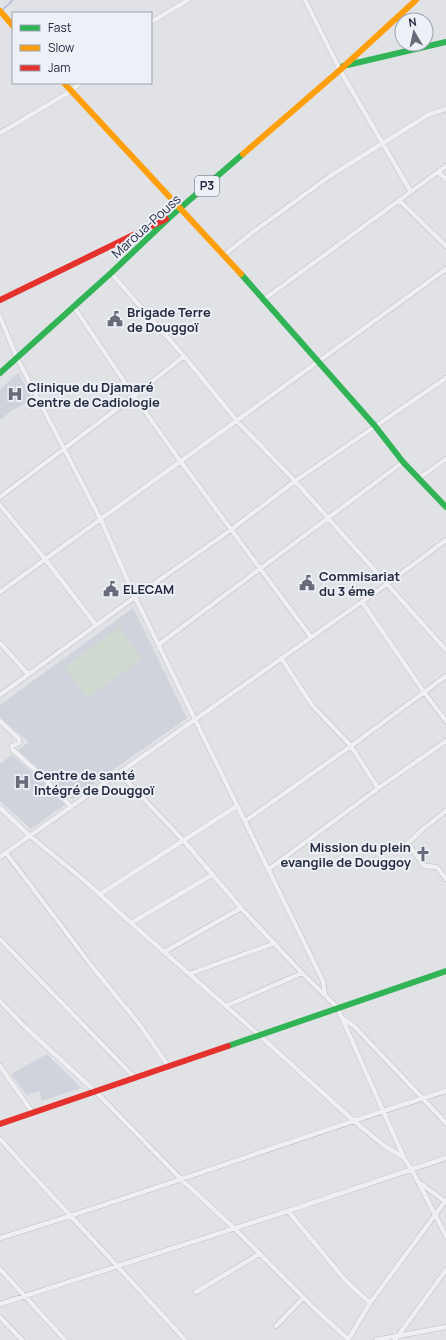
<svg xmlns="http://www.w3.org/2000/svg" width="446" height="1340" viewBox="0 0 446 1340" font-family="Manrope,sans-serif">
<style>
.built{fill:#d1d3dc}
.pitch{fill:#cfdad0}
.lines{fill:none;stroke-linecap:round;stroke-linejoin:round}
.stream{stroke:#acb9d5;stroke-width:1.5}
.street-casing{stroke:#bebfc4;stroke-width:5.5}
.street{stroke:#f0f0f3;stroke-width:4.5}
.fast{stroke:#30b455;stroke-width:6}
.slow{stroke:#ff9f0a;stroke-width:6}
.jam{stroke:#e5322d;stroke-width:6}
.labels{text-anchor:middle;stroke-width:4;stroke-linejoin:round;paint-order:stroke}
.shield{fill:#edf0f7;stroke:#616778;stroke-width:1}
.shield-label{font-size:12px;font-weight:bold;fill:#252c42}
.street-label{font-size:13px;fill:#252c42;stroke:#edf0f7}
.poi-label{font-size:13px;font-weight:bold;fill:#252c42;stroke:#edf0f7;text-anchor:start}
</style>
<rect width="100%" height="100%" fill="#e1e2e6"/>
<path class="built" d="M18,373L33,399L13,410L0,420V389Z
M133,608L187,718L72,799L18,750L29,742L0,717V705Z
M12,755L67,803L31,829L0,801V764Z
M47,1054L81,1088L42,1101L39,1091L27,1095L11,1074Z"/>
<path class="pitch" d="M120,627L142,659L87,698L64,667Z"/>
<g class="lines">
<path class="stream" d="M2,10L10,3L12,0"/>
<defs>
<path id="street" d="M305,0L340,70L411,192
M151,22L188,0
M0,133L71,91L80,83
M438,172L446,179
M400,201L446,246
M224,255L253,232L330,176L428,115L446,109
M111,273L184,356L237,421L295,481L446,650
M263,300L446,166
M74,307L134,396L181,462L311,637
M0,317L17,358L101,520L135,597L323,981L325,995
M419,478L446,459
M0,497L134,396L184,356
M0,505L45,559L96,625
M0,592L446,269
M362,602L424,692L446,721
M0,643L28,674
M158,645L403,462
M281,658L312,705L351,746L378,788
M0,695L135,597L232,529L295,481L446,378
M0,721L19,739V743L12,746L13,750L42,776L71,807
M120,774L183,840L241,908L302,973L337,1007L404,1158L412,1170L446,1236
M0,808L30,836L85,881L131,923L259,1035L354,1121L382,1144L404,1158
M446,811L423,829L408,843L424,866L437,867L446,879
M245,821L351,746L446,676
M6,853L94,969L140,1025L169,1067
M0,857L387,584L446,540
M269,869L384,784L446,741
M100,894L237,806
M131,923L212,875
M0,939L135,1078
M164,952L241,908
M189,974L275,943
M0,1001L24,1026L96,1092L182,1180L234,1228L315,1309L349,1340
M226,1006L302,973
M343,1019L354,1026L446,1123
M0,1066L33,1113
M0,1139C61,1207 124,1272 185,1340
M420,1183L446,1202
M288,1211L346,1281L370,1303
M0,1238C150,1192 297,1138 446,1091
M0,1269L65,1340
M196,1292L259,1254
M0,1304L288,1211L446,1158
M0,1317L22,1340
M276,1326L303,1298
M348,1340L370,1303L446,1200
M376,1340L446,1327
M395,1340L446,1270"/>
</defs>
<use href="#street" class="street-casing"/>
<use href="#street" class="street"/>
<path class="fast" d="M343,66L446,42
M241,274L375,426L403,462L446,507
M0,373L111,273L171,216L243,154
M228,1046L446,971"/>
<path class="slow" d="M0,11L13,26
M64,83L241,274
M243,154L340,70L416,0"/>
<path class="jam" d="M0,300L166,219
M0,1124L228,1046"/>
</g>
<defs>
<symbol id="civic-bare" viewBox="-9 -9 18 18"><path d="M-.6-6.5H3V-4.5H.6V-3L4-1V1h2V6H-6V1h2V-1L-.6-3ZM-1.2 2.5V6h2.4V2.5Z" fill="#676c7b" stroke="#edf0f7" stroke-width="2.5" paint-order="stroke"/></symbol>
<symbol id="hospital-bare" viewBox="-9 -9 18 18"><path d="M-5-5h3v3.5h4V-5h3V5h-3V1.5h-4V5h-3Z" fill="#676c7b" stroke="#edf0f7" stroke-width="2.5" paint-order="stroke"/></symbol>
<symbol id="church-bare" viewBox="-9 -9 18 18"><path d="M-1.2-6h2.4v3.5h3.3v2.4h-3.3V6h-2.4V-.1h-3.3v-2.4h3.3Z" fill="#676c7b" stroke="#edf0f7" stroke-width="2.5" paint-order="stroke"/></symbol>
</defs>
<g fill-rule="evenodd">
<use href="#civic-bare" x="104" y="308" width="22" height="22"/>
<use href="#hospital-bare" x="4" y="383" width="22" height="22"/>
<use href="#civic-bare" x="296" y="572" width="22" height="22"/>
<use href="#civic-bare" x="100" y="578" width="22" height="22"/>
<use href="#hospital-bare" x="11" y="771" width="22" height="22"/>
<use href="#church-bare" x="412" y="843" width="22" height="22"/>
</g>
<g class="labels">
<rect class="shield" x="195" y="176" width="24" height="20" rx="3"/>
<g class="shield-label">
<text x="207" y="190">P3</text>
</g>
<g class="street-label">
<text transform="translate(146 226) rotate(-42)" y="5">Maroua-Pouss</text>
</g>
<g class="poi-label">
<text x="127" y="317">Brigade Terre<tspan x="127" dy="15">de Douggoï</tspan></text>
<text x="27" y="392">Clinique du Djamaré<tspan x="27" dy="15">Centre de Cadiologie</tspan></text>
<text x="319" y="581">Commisariat<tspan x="319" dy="15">du 3 éme</tspan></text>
<text x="123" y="594">ELECAM</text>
<text x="34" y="780">Centre de santé<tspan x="34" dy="15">Intégré de Douggoï</tspan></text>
<text x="411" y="852" text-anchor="end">Mission du plein<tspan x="411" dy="15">evangile de Douggoy</tspan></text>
</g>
</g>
<rect x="12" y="12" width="140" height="72" fill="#edf0f7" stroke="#9da2af"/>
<rect x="20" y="25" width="20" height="6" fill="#30b455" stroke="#9da2af"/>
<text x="48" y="32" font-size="12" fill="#252c42">Fast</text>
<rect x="20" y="45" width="20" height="6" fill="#ff9f0a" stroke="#9da2af"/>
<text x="48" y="52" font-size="12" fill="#252c42">Slow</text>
<rect x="20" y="65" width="20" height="6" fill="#e5322d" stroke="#9da2af"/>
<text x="48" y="72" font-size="12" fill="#252c42">Jam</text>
<g transform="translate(414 32) rotate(351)"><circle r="19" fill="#edf0f7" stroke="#9da2af"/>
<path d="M0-3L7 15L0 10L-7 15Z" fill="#676c7b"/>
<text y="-6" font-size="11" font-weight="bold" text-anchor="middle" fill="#252c42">N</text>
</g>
</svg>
